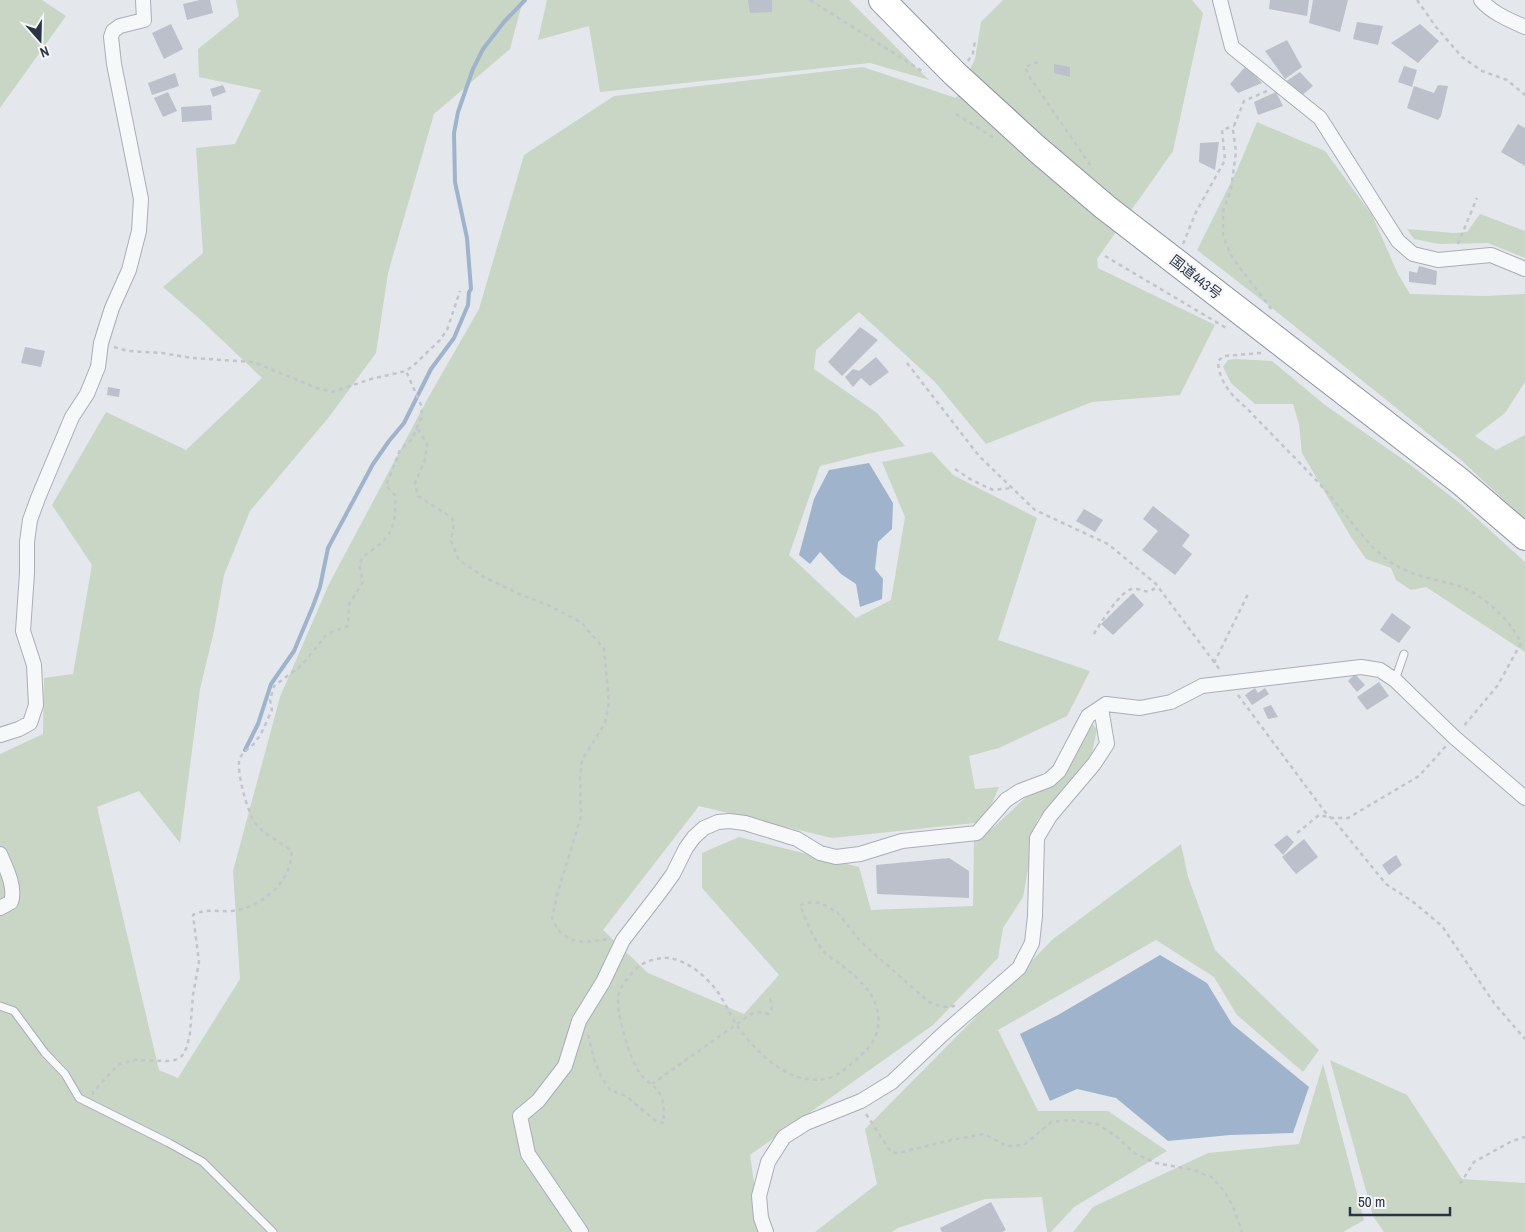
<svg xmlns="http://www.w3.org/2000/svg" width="1525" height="1232" viewBox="0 0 1525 1232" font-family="'Archivo Narrow','Noto Sans JP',sans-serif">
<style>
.green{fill:#c9d6c5}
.water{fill:#9fb4cc}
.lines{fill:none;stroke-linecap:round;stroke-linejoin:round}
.stream{stroke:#9fb4cc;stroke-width:4}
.building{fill:#bbc0ca}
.lane-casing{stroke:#a9aeb7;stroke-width:9}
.street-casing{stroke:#a9aeb7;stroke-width:16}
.highway-casing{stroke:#8b94a3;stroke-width:28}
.path{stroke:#c2c5cb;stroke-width:2.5;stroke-dasharray:4 4;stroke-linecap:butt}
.lane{stroke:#f7f8fa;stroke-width:7}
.street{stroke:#f7f8fa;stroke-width:14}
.highway{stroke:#fff;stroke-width:26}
.labels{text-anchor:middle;stroke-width:5;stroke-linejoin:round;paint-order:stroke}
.street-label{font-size:14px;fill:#2b3445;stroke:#f4f6f9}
</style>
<rect width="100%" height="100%" fill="#e4e7ec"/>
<path class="green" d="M0,0H42L66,16L0,108Z
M236,0H523L510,49L434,114L388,273L376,353L329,417L250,511L224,575L214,631L200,689L180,843L139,791L97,807L159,1070L178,1078L240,979L233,871L280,697L329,584L428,398L479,309L524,155L614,96L863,67L956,98L975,59L981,22L1003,0H1192L1203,13L1173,151L1097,259L1098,268L1215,325L1180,395L1092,402L986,444L935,382L859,312L816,350L814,369L877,413L905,446L867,454L820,466L789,555L856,618L891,600L905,517L882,462L932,452L953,475L1037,518L998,640L1090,671L1067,716L999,748L969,756L975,789L999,787L984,822L832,838L699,806L603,930L648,973L744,1014L779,975L702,888V853L739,837L859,867L871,910L973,906L974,840L995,826L1027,796L1058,782L1092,724L1097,729L1092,753L1082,773L1037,820L1023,897L1003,928L998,958L933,1025L750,1155L761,1232H0V754L43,734L44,678L73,674L92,565L52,505L106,412L186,450L262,378L202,321L163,287L203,253L196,148L235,144L261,90L199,77L198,49L239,16Z
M547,0H849L929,80L870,63L600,92L589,26L538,40Z
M1257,122L1325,151L1372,215L1398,274L1410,294L1484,296L1525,294V382L1505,413L1475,436L1496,450L1525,435V520L1461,460L1272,308L1197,250L1237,170Z
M1480,214L1525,231V258L1488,243L1439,244L1414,239L1407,229L1453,233L1467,232Z
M1235,359L1272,361L1325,405L1408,463L1462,505L1525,562V652L1426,587L1411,590L1396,580L1391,568L1366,559L1351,537L1302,453L1299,424L1293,404H1255L1231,383L1223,367L1228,360Z
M1181,844L1188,877L1215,950L1319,1050L1303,1072L1237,1015L1214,977L1156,940L998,1030L1038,1111H1108L1167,1151L1074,1207L1051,1232H1047L1042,1197L985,1199L898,1228L892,1232H815L877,1184L865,1129L1053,939Z
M1330,1060L1407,1095L1462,1179L1525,1183V1232H1384L1373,1216Z
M1323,1064L1364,1220L1343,1232H1073L1093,1207L1208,1153L1299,1144Z"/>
<path class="water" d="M869,463L893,503L892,529L878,542L875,569L883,579L882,599L860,607L856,584L841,574L820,552L810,564L799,555L814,499L829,470Z
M1160,955L1207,983L1232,1024L1309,1087L1293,1133L1230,1135L1168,1141L1116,1098L1077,1089L1050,1101L1020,1034L1058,1015Z"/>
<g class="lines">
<path class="stream" d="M245,750L258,724L271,684L294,651L313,606L320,587L328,548L373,464L389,441L404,423L431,369L454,338L468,305L469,292L471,289L467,238L455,182L454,133L458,112L473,69L483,49L504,22L525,0"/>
</g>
<path class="building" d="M200,0H210L213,13L187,20L183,4Z
M748,0H772V12L750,13Z
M1270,0H1309L1307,16L1269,9Z
M1313,0H1348L1340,32L1309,23Z
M1357,22L1383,26L1378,45L1353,39Z
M171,24L183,49L164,59L152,33Z
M1420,24L1439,41L1418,63L1391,43Z
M1287,40L1302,67L1285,79L1265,51Z
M1054,64L1070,67V77L1054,73Z
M1246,66L1262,83L1238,93L1230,84Z
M1404,66L1417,70L1412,87L1398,82Z
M1300,72L1313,86L1301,96L1285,82Z
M175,73L179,86L152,95L148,83Z
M223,85L226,92L213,97L210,89Z
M1438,85L1448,86L1441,116L1438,120L1407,108L1414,86L1434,93Z
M168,92L177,111L163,117L154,98Z
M1276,92L1283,106L1258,115L1254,102Z
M211,105L212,120L182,122L181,107Z
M1518,124L1525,128V166L1501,152Z
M1219,142L1215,170L1199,162L1200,143Z
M1419,266L1437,271L1436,285L1409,282V271L1417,273Z
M860,327L878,340L842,376L828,362Z
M25,347L45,351L41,367L21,363Z
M876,357L889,372L870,386L861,378L853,387L845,377L853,369L859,371Z
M108,387L120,389L119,397L107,395Z
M1153,506L1190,535L1182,546L1192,554L1175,575L1142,550L1158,531L1143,519Z
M1084,509L1103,520L1095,532L1076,521Z
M1133,593L1144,605L1113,635L1101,624Z
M1392,613L1411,627L1399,643L1380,630Z
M1355,674L1365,685L1357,692L1348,681Z
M1379,682L1389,696L1367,710L1357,697Z
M1255,688L1258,693L1265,688L1269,694L1252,705L1245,695Z
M1271,705L1278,717L1268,719L1263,708Z
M1287,835L1294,842L1283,855L1274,845Z
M1304,839L1318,857L1296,874L1282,857Z
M1396,855L1402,865L1389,875L1382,865Z
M949,858L969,871V898L877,894L876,865Z
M991,1202L1006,1230L1002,1232H942L940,1228Z"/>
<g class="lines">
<defs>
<path id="lane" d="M1395,680L1404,654
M0,1006L14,1011L45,1053L65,1074L79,1098L169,1143L203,1162L273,1232"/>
<path id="street" d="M1220,0L1232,47L1320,118L1398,241L1413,254L1438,260L1491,255L1525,269
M1481,0C1492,13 1509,20 1525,27
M0,735L19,729L30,723L36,705L34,665L23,631L27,573V542L30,520L38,498L72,417L87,394L98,367L101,343L112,308L129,270L139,231L141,199L114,64L111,37L113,31L120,26L144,20L143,0
M0,854C6,868 16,887 11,902L0,908
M581,1232L528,1154L520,1116L538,1101L565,1066L579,1021L603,982L623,940L660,892L673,874L686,848L694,837L704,828L718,822L729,821L745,823L797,839L820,853L836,857L860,854L902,841L977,833L1006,800L1020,791L1049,780L1059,771L1088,716L1106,704L1140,708L1171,702L1202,686L1361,667L1380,670L1395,680L1454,737L1525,798
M766,1232L761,1218L759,1196L768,1162L784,1137L806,1123L861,1101L892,1082L943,1034L1019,968L1032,943L1035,916L1037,838L1050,816L1094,764L1107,744L1101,708"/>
<path id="highway" d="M882,0L954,73L1037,149L1105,207L1461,482L1525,537"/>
</defs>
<use href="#lane" class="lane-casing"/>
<use href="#street" class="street-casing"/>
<use href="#highway" class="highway-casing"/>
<path class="path" d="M810,0L925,73
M1417,0L1436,27L1462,57L1482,71L1507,80L1525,95
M968,61L973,53L975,41
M1038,62L1025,67L1029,76L1093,169
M1267,91L1244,101L1234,126L1233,130L1236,152L1231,189L1223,212V236L1232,257L1272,310
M956,114L997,140
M1183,244L1196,212L1225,160L1222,130L1234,126
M1458,244L1477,198
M1105,256L1228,329
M114,347L128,351L162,353L192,358L253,362L317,388L332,392L371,379L406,371L415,364L440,340L447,330L460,291
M1261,353L1224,356L1218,361C1218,370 1222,381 1228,389C1235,400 1246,406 1254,416C1268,430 1282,445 1296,459C1313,477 1330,494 1344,513C1360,532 1375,554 1397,566C1416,577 1439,580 1459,586C1482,594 1512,621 1521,643L1498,685L1463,727
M907,363L979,456L1035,510L1108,544L1156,584L1220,670
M418,429L427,444L425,460L415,483L418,496L452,518L454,524L451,541L459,560L484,577L519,594L548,605L582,623L604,649L609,703L605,723L582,760L580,777L581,817L558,891L552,918L558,930L571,940L585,942L609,939
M955,469L970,479L993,490L1011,488
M1094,634C1099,625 1121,590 1132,589C1145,588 1141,596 1158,587
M1214,663L1249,592
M1238,695L1325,812L1337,824L1386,884L1412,901L1442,926L1494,1003L1525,1039
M1297,833L1319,815L1332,818H1348L1419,776L1446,746
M588,1035L594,1059L601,1076L610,1090L626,1096L656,1121L664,1123C663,1113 665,1103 660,1094C654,1084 644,1081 639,1072C630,1059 614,1008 619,993C624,980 639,962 653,960C658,959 663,957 668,958C687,960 706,976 717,991C725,1002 730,1015 738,1027C758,1055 796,1092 834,1076C844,1071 853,1063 861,1055C875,1043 882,1028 877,1009C873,990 853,974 839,963C834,960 828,956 824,952C814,940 805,919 800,905L812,902L821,903L838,913L861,942L929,1002L943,1007L955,1006
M652,1084L751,1014L760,1012L769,1014L772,1007L770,998
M93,1095V1092L119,1064L135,1060L169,1061L175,1060L182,1056L187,1047L190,1033L193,995L199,962L193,915C205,908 218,912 232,911C256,908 280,891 289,868C291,863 291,857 292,852C281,841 265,836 256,824C248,815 235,768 240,758C243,751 252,747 256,741C263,732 267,720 272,710L270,700L274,686L302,665L327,634L348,626L349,604L363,582L359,564C365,554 366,554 375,548C395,534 396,518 395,495L386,486L400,450L412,439L422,416L421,405L406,371
M866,1114L891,1152L898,1153L951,1140L984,1134L1007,1146L1024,1145L1051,1122L1070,1120L1097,1124L1117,1137L1134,1153L1156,1163L1194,1170L1213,1178L1225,1192L1235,1211L1242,1232
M1460,1184L1474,1162L1512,1141L1525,1137"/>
<use href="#lane" class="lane"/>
<use href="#street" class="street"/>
<use href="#highway" class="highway"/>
</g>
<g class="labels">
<g class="street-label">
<text transform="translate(1196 277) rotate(38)" y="5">国道443号</text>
</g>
</g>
<g transform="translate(40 40) rotate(160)" stroke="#f4f6f9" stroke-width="4" paint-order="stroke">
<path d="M0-4L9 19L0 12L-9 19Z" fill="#2b3445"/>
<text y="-8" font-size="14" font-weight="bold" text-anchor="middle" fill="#2b3445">N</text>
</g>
<path d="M1350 1207v8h100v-8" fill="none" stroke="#2b3445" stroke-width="2.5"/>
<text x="1358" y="1207" font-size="15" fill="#2b3445" stroke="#f4f6f9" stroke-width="4" paint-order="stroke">50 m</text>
</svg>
